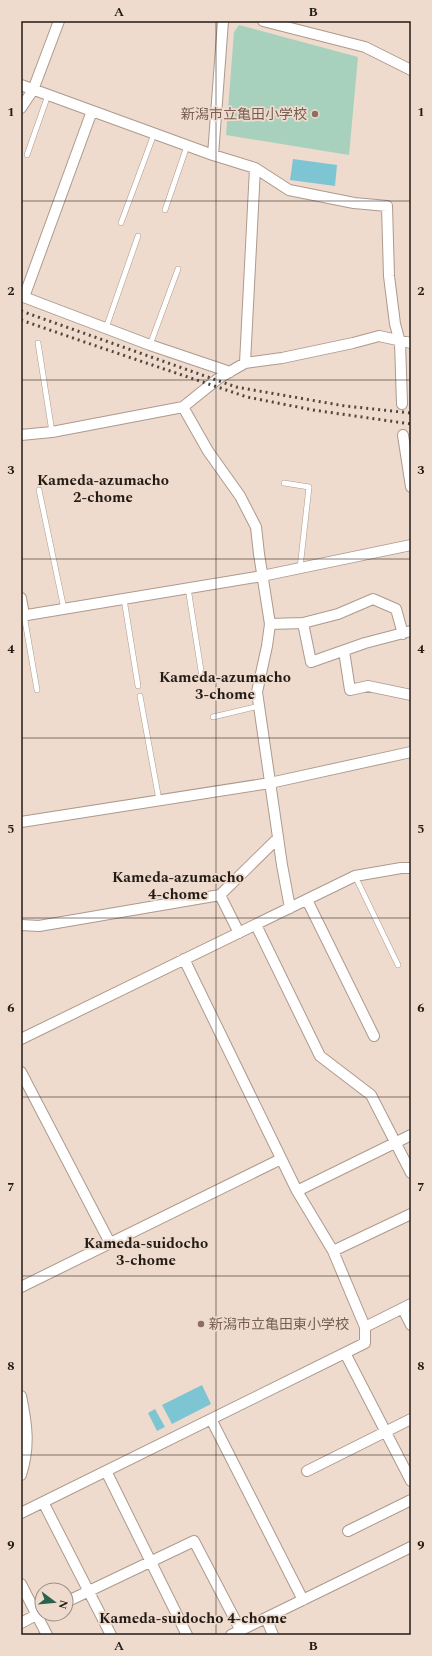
<svg xmlns="http://www.w3.org/2000/svg" width="432" height="1656" viewBox="0 0 432 1656" font-family="Spectral,'Noto Sans JP',serif">
<style>
.green{fill:#a7d1bc}
.water{fill:#7ec5d3}
.lines{fill:none;stroke-linecap:round;stroke-linejoin:round}
.lane-casing{stroke:#ad9a8d;stroke-width:6}
.street-casing{stroke:#ad9a8d;stroke-width:12}
.lane{stroke:#fff;stroke-width:5}
.street{stroke:#fff;stroke-width:10}
.rail{stroke:#50463f;stroke-width:3;stroke-dasharray:2 4;stroke-linecap:butt}
.grid{fill:none;stroke:#221b16;stroke-width:1;stroke-opacity:0.55}
.education-dot{fill:#8d6e63;stroke:#efdbcd;stroke-width:1.5}
.labels{text-anchor:middle;stroke-width:3.5;stroke-linejoin:round;paint-order:stroke}
.education-label{font-size:14px;fill:#785e54;stroke:#efdbcd;text-anchor:end}
.neighbourhood-label{font-size:15px;font-weight:bold;fill:#221b16;stroke:#efdbcd}
.neatline{fill:none;stroke:#221b16;stroke-width:1.5}
.grid-label{font-size:13px;text-anchor:middle;font-weight:bold;fill:#221b16}
</style>
<rect width="100%" height="100%" fill="#efdbcd"/>
<path class="green" d="M239,25L358,57L349,155L226,135L234,32Z"/>
<path class="water" d="M293,159L337,165L335,186L290,180Z
M202,1385L211,1404L172,1424L162,1405Z
M155,1409L165,1427L157,1431L148,1413Z"/>
<g class="lines">
<defs>
<path id="lane" d="M27,155L48,95
M165,210L187,146
M121,223L154,134
M106,328L138,236
M38,343L52,432
M150,345L178,269
M284,483L309,487L300,568
M39,490L64,609
M188,588L202,677
M124,599L138,686
M24,615L37,690
M140,696L159,800
M213,717L259,706
M355,876L398,965"/>
<path id="street" d="M263,21L365,47L411,70
M21,85L213,155L255,168L245,363
M21,108L33,90L59,21
M213,155L223,21
M255,168L289,190L354,203L387,206L389,276L395,324L400,342L402,404
M21,296L150,345L230,372
M24,297L92,111
M183,407L208,451L240,496L256,527L259,554L270,624L267,646L257,692L282,865L290,908
M21,435L52,432L183,407L219,378L245,363L282,358L353,343L379,336L411,343
M403,435L411,487
M21,598L24,615
M21,616L262,576L411,545
M303,623L311,662L365,643L411,631
M270,624L303,623L338,614L373,599L396,609L403,634
M344,651L350,690L368,686L411,695
M21,822L270,783L411,752
M220,895L278,838
M307,900L374,1036
M21,925L39,926L220,895L239,933
M256,925L320,1056L371,1095L411,1173
M21,1039L355,876L401,868H411
M21,1072L110,1243
M297,1191L411,1135
M333,1251L411,1214
M21,1287L281,1159
M403,1309L411,1325
M365,1327L411,1304
M345,1353L411,1481
M21,1396C27,1424 30,1447 21,1475
M211,1419L303,1600
M106,1471L187,1635
M307,1471L411,1419
M43,1502L111,1635
M21,1513L365,1343V1327L333,1251L297,1191L184,959
M348,1531L411,1500
M21,1584L47,1635
M66,1602L194,1541L241,1631
M266,1618L273,1635
M21,1623L42,1612
M231,1635L411,1547"/>
</defs>
<use href="#lane" class="lane-casing"/>
<use href="#street" class="street-casing"/>
<use href="#lane" class="lane"/>
<use href="#street" class="street"/>
<path class="rail" d="M21,311L236,387L345,406L411,413
M21,320L99,347L247,397L313,410L411,424"/>
</g>
<path class="grid" d="M216,21V1635M21,201H411M21,380H411M21,559H411M21,738H411M21,918H411M21,1097H411M21,1276H411M21,1455H411"/>
<g class="education-dot">
<circle cx="315" cy="114" r="4"/>
<circle cx="201" cy="1324" r="4"/>
</g>
<g class="labels">
<g class="education-label">
<text x="307" y="119">新潟市立亀田小学校</text>
<text x="209" y="1329" text-anchor="start">新潟市立亀田東小学校</text>
</g>
<g class="neighbourhood-label">
<text x="103" y="485">Kameda-azumacho<tspan x="103" dy="17">2-chome</tspan></text>
<text x="225" y="682">Kameda-azumacho<tspan x="225" dy="17">3-chome</tspan></text>
<text x="178" y="882">Kameda-azumacho<tspan x="178" dy="17">4-chome</tspan></text>
<text x="146" y="1248">Kameda-suidocho<tspan x="146" dy="17">3-chome</tspan></text>
<text x="193" y="1623">Kameda-suidocho 4-chome</text>
</g>
</g>
<rect width="432" height="1656" fill="none" stroke="#efdbcd" stroke-width="44"/>
<g transform="translate(54 1602) rotate(106)"><circle r="19" fill="#efdbcd" stroke="#9d8e84"/>
<path d="M0-3L7 15L0 10L-7 15Z" fill="#29634d"/>
<text y="-6" font-size="11" font-weight="bold" text-anchor="middle" fill="#221b16">N</text>
</g>
<rect x="22" y="22" width="388" height="1612" class="neatline"/>
<g class="grid-label">
<text x="119" y="16">A</text>
<text x="313" y="16">B</text>
<text x="11" y="116">1</text>
<text x="421" y="116">1</text>
<text x="11" y="295">2</text>
<text x="421" y="295">2</text>
<text x="11" y="474">3</text>
<text x="421" y="474">3</text>
<text x="11" y="653">4</text>
<text x="421" y="653">4</text>
<text x="11" y="833">5</text>
<text x="421" y="833">5</text>
<text x="11" y="1012">6</text>
<text x="421" y="1012">6</text>
<text x="11" y="1191">7</text>
<text x="421" y="1191">7</text>
<text x="11" y="1370">8</text>
<text x="421" y="1370">8</text>
<text x="11" y="1549">9</text>
<text x="421" y="1549">9</text>
<text x="119" y="1650">A</text>
<text x="313" y="1650">B</text>
</g>
</svg>
